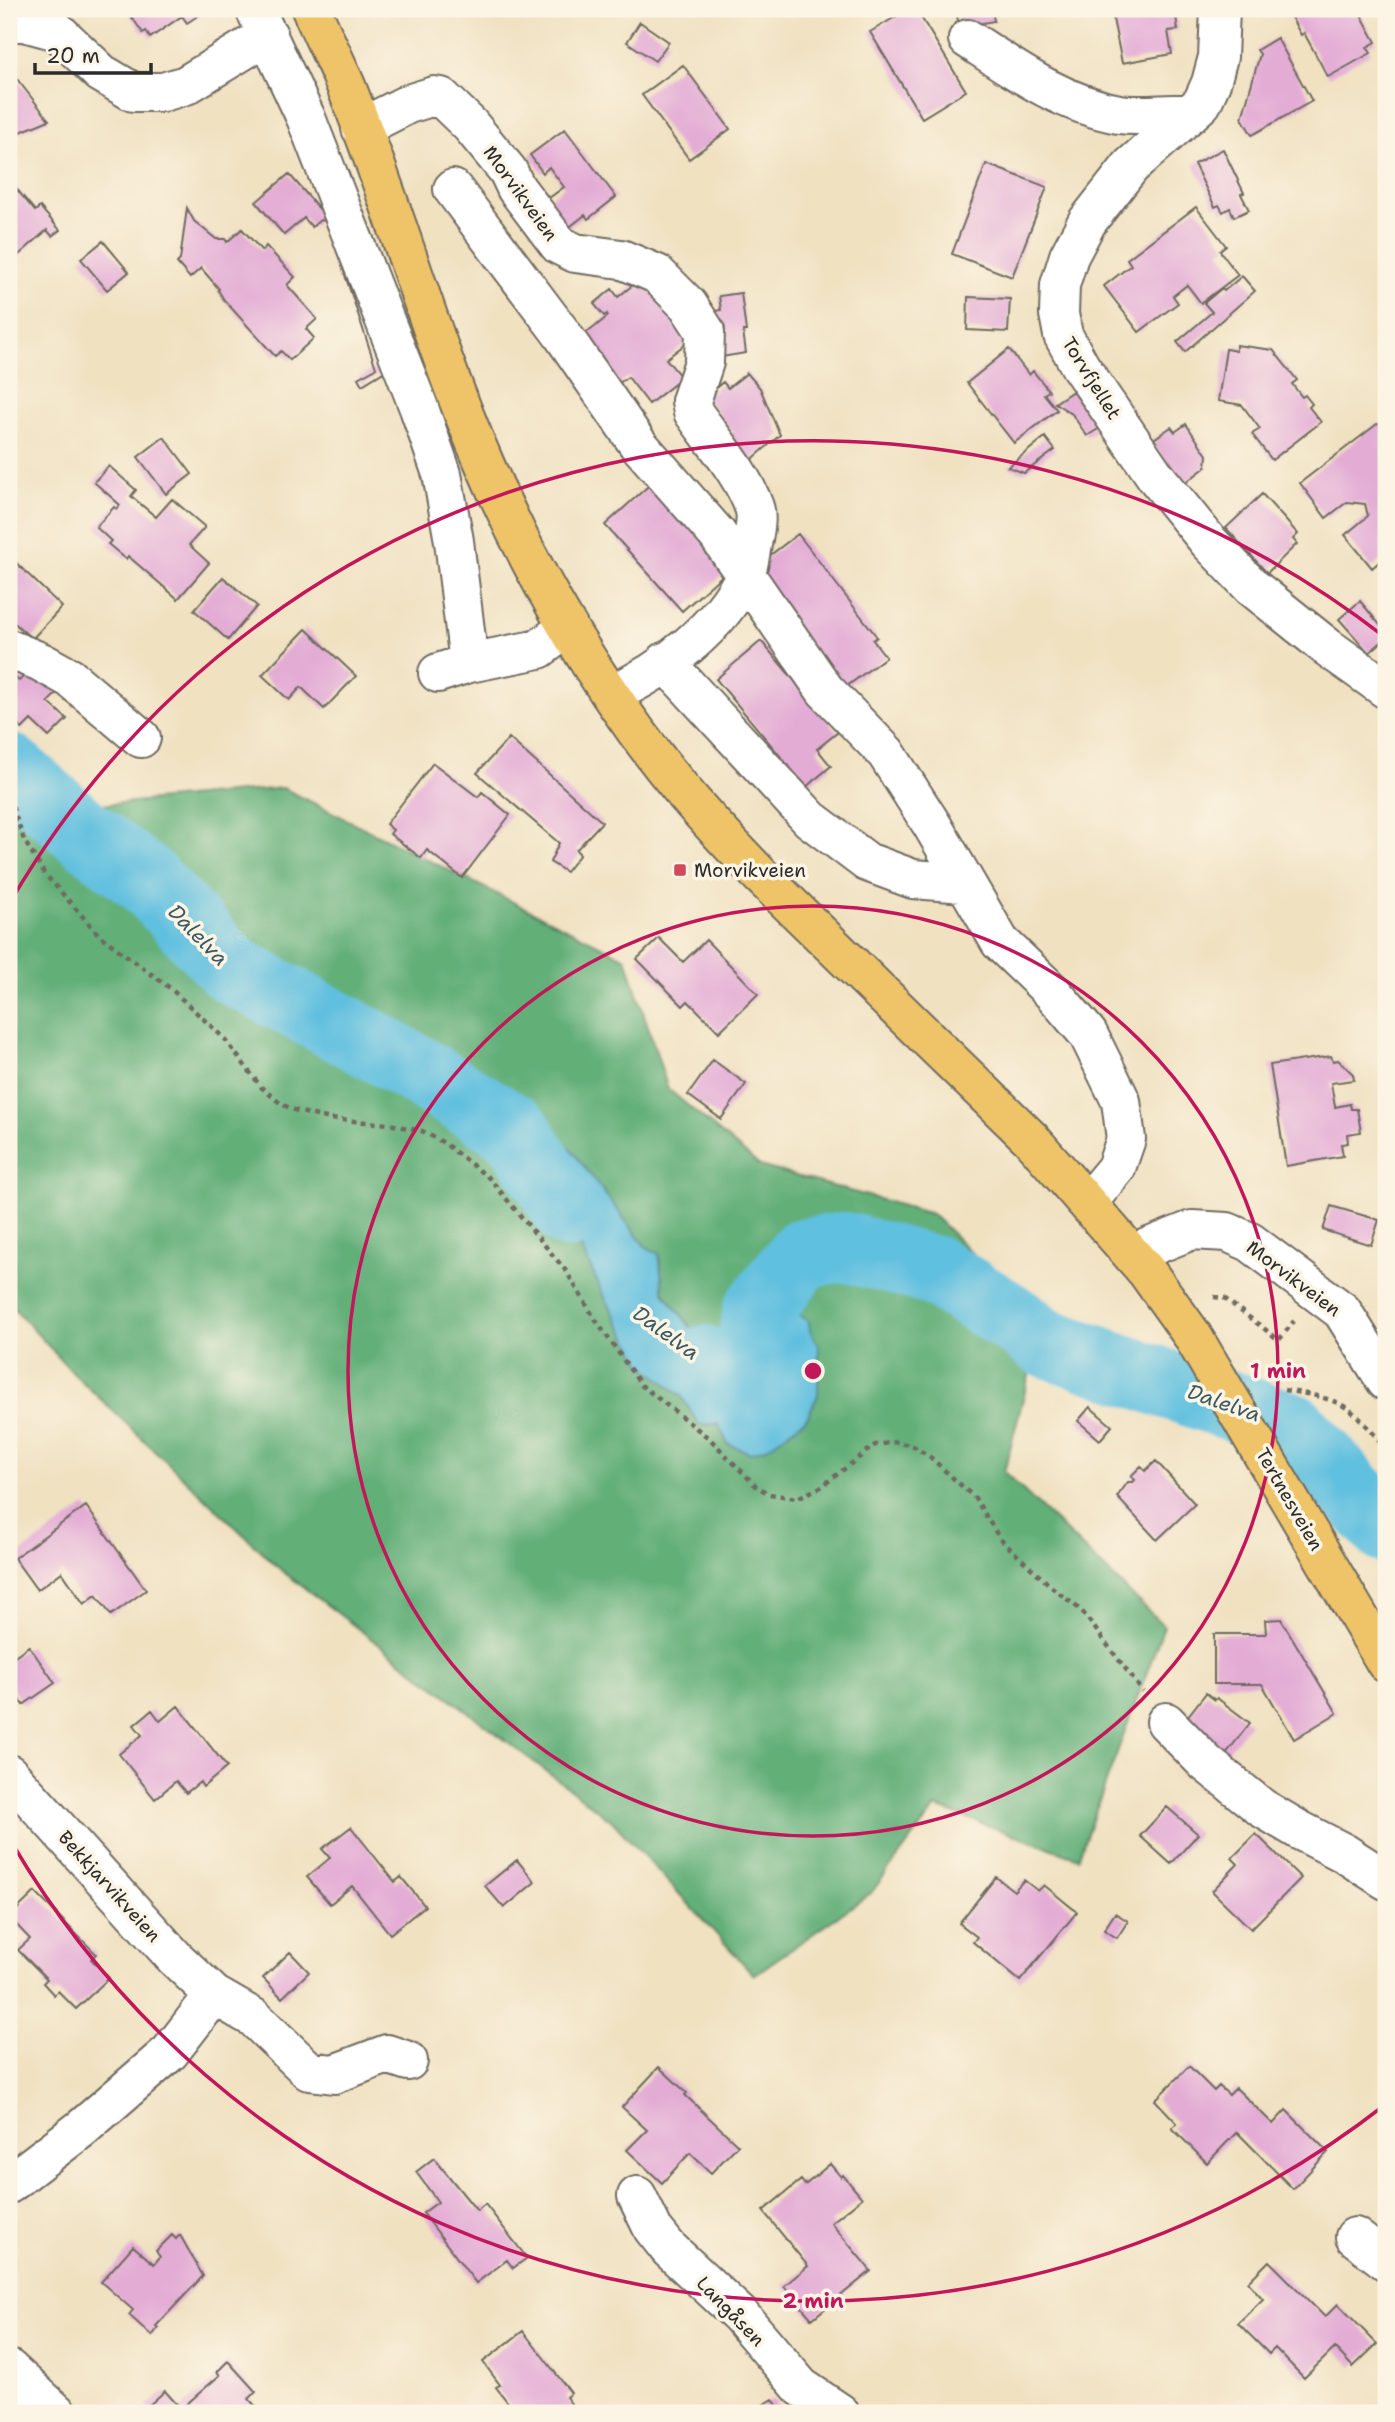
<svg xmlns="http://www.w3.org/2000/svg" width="1395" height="2422" viewBox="0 0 1395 2422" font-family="'Shantell Sans',sans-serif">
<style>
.forest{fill:#62af78;stroke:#466d52;stroke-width:2;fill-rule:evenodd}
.water{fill:#61c0df;stroke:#467685;stroke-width:2}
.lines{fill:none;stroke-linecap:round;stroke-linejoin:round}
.river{stroke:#61c0df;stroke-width:70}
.building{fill:#e3acd5}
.minor-casing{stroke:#706b60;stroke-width:42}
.major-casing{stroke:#706b60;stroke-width:42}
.path{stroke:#706b60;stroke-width:4.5;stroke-dasharray:5 5;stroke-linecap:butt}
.minor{stroke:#fff;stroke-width:38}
.major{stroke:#efc469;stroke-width:38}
.ring{fill:none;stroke:#c2185b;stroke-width:3.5}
.poi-dot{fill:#d1495b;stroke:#fcf5e5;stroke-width:2.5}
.labels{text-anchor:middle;stroke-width:7;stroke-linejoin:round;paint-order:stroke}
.street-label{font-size:19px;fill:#2b2b2b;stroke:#fcf5e5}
.poi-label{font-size:19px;fill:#2b2b2b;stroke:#fcf5e5;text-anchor:start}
.water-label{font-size:21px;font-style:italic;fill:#3b5861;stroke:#fcf5e5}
.centre{fill:#c2185b;stroke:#fcf5e5;stroke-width:3.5}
.ring-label{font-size:21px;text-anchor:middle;font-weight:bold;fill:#c2185b;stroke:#fcf5e5;stroke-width:7;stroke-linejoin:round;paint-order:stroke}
</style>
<rect width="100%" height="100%" fill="#fcf5e5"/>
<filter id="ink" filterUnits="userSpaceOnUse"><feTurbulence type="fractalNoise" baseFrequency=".0143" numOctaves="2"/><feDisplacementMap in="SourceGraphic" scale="14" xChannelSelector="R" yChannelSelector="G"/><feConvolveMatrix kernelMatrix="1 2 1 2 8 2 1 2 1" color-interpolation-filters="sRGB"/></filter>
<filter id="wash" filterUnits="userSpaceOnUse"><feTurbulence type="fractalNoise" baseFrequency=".00686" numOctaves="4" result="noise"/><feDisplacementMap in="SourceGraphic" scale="28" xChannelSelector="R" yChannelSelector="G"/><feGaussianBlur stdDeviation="1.57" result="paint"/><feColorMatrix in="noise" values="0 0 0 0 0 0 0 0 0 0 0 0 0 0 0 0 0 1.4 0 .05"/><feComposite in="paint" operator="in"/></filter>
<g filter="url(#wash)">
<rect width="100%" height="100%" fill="#f0e1c1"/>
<path class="forest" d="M283,788L626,958L668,1089L760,1166L932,1214L1005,1285L1033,1360L1004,1472L1164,1626L1078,1858L936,1807L871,1893L754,1975L611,1820L282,1571L74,1374L9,1303V818L36,811ZM570,1148L645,1246L659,1254L663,1291L712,1355L728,1350L743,1324L758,1311L775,1313L728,1444L719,1424L699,1425L681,1396L642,1364L602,1292L573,1230L536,1193L520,1168L505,1152Z"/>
<path class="water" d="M531,1124L570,1148L645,1246L659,1254L663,1291L712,1355L728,1350L743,1324L758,1311L799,1315L809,1321L810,1331L819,1346L818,1395L807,1418L769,1447L750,1453L728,1444L718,1424L699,1425L681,1396L642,1364L602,1292L573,1230L536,1193L520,1168L505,1152L517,1131Z"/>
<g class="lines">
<path class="river" d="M9,768L82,831L147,880L231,969L402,1061L517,1131L569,1213
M704,1360L719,1370L750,1351L758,1311L803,1253L845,1247L935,1271L1019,1323L1044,1342L1293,1427L1386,1529"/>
</g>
<g id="blocks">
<path class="building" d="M126,9H204L205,11L187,23L182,16L150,38L146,31L143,33Z
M909,9H916L966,91L922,118L870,32Z
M956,9H992L994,21L959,27Z
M1111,9H1175L1178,30L1168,31L1172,54L1122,63Z
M1296,9H1348L1351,13L1358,9L1376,42L1367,47L1371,53L1328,77L1304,33L1301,35L1291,17L1295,15L1292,11Z
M640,22L669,42L655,61L627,42Z
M1277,38L1312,101L1252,135L1242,118L1260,54L1257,50Z
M683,65L730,129L689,159L642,95Z
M10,70L49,120L11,136L9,132Z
M565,129L616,197L588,219L585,215L562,233L541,204L564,187L549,167L543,173L530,155Z
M1223,149L1244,193L1241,194L1249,210L1234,217L1230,208L1223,212L1219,205L1215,207L1194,164Z
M986,164L1047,187L1012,277L952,254Z
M289,174L322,212L333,213L385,371L362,385L358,378L376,368L327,221L320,220L312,227L304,218L284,235L256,202Z
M9,180L35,211L40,207L60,230L52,236L47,230L12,261L9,257Z
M1196,207L1226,246L1220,251L1238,275L1201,303L1187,285L1173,296L1178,303L1139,332L1104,286L1131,265L1127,259Z
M187,208L194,221L216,239H225L227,242L242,229L262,251L266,246L295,277L287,285L317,319L306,329L314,338L290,360L281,351L275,356L224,300L218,290L219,289L201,268L190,278L177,263L180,260Z
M103,241L129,272L107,290L81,259Z
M644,276L693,338L666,359L682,378L649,404L628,377L610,389L577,337L591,330L608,316L607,314L604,316L594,304L612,289L618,297Z
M1242,276L1255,291L1185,352L1177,342L1212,312L1204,303L1222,288L1224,291Z
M741,293L746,331H743L746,353L715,358L709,312L721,310L719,296Z
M968,297L1010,299L1008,332L967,330Z
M1236,345L1273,350L1297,380L1292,384L1302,397L1305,395L1312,404L1309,407L1321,422L1272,460L1252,434L1260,429L1242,405L1218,401L1226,349L1236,351Z
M1009,349L1029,375L1033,371L1049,391L1044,394L1057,410L1014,443L967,383Z
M747,373L760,388L780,435L748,463L727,439L733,433L705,397L723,382L728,388Z
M1073,391L1083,406L1088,403L1103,426L1087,436L1072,414L1055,403Z
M1186,424L1207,455L1206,467L1182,485L1151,441L1171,427L1175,432Z
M1377,424L1386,426V556L1372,568L1345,535L1368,516L1365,504L1347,502L1326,518L1300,483Z
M164,437L192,474L166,494L138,457Z
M1045,437L1055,450L1024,473L1008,467Z
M109,466L136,490L131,496L156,517L172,499L205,527L189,545L209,563L178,599L128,556L126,559L108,544L111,541L96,527L114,507L117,509L120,505L94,482Z
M656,479L733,566L682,611L605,525Z
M1262,494L1298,534L1293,539L1297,544L1267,573L1226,528Z
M798,534L877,637L873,640L886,657L843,689L752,569Z
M9,556L62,607L32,639L9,618Z
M223,577L257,606L228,640L194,610Z
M1360,601L1386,632V638L1369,653L1339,619Z
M306,629L356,676L324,709L301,687L289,700L262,675Z
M761,641L838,732L817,749L831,766L806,787L716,679Z
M33,667L59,691L48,702L67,719L49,737L31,720L22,729L9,717V680L13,676L19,681Z
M509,738L602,822L576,850L580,854L566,872L550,862L559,843L477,773Z
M433,763L478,797L482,792L510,815L462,878L427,850L421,858L390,834L393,830L386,824Z
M659,938L683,962L706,940L758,994L719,1032L688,1001L683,1006L637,959Z
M1331,1056L1333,1061L1338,1060L1353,1074L1354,1080L1331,1083L1335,1107L1350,1104L1351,1109H1357L1361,1132L1347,1134L1348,1143L1341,1144L1343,1156L1286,1166L1270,1065Z
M713,1060L746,1084L721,1119L688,1095Z
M1331,1206L1379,1220L1371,1245L1323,1230Z
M1090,1407L1112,1426L1100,1440L1078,1421Z
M1156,1461L1195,1504L1157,1540L1117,1497L1128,1482H1133L1135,1480L1131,1476L1141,1466L1145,1471Z
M86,1506L146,1590L111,1615L96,1595L84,1604L62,1572L37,1590L14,1558Z
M1281,1619L1337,1713L1294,1739L1262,1684H1214V1634H1266L1265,1620Z
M29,1646L55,1683L23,1705L9,1685V1660Z
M1206,1693L1215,1700L1217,1698L1250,1723L1225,1755L1184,1721Z
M178,1706L227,1767L203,1787L200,1782L186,1793L176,1781L155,1799L119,1754L142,1735L134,1725L152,1710L160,1721Z
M1167,1807L1198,1834L1171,1864L1140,1836Z
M351,1827L395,1882L401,1877L425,1906L390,1934L352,1886L330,1904L307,1877L330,1858L322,1849Z
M1256,1834L1301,1878L1251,1929L1212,1891L1238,1864L1232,1858Z
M517,1860L535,1882L504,1908L485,1886Z
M996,1877L1014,1891L1024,1880L1038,1891L1044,1885L1077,1912L1020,1981L973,1942L977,1937L959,1923Z
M35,1892L96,1954L91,1959L109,1978L76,2009L58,1991L54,1995L43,1983L47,1979L18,1950L30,1939L9,1917Z
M1115,1913L1128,1921L1117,1938L1104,1930Z
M290,1952L309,1972L282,1998L263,1978Z
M1189,2066L1214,2091L1219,2086L1229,2095L1236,2088L1273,2124L1286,2110L1328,2152L1293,2189L1237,2132L1207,2163L1172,2128L1177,2123L1155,2100Z
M659,2067L687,2093L685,2095L738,2145L711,2173L690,2153L662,2183L627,2150L647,2130L622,2107Z
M434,2158L477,2211L485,2204L527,2258L513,2268L507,2260L476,2283L423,2213L438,2202L416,2172Z
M830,2164L841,2177L843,2175L862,2198L831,2223L871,2271L812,2319L784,2286L808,2266L763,2211L801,2180L805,2185Z
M172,2235L176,2239L180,2235L203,2276L156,2326L158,2328L152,2336L129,2315L133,2310L101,2282L133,2246L154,2264L160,2257L156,2251Z
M1269,2261L1325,2317L1338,2304L1377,2344L1353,2367L1335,2348L1304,2378L1275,2348L1269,2354L1238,2323L1263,2299L1248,2282Z
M523,2331L571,2393L566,2397L578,2413H516L496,2387L500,2385L483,2362Z
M228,2361L256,2392L249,2399L260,2411L258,2413H153L147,2407L165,2391L181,2409L220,2375L217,2372Z
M773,2399L782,2413H750Z"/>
</g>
</g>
<g filter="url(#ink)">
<use href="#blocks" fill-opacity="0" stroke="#706b60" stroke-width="2"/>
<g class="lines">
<defs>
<path id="minor" d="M255,9L306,118L419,408L442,474L454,541L469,663
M1220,9L1218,57L1211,83L1202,103L1131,166L1087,222L1069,256L1060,285L1059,314L1063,335L1080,366L1156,477L1208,541L1252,587L1327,647L1386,689
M9,22H24L57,31L101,73L133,92H163L186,85L268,35
M968,39C1015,70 1062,104 1119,114C1140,117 1168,113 1190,114
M361,128L408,104L434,96L441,97L470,125L508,171L516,188L559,245L575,253L621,259L657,274L688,305L705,331L704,362L691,401L693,412C714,442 742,473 754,507C758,518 754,533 752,544C750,554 749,566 745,575C722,626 662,672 611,694
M453,189L562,334L638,444L717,534L825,690L886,753L932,825L1000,942L1053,993L1088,1034L1121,1101L1126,1139L1116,1168L1088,1202
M9,649L41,662L70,678L141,738
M665,662L810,819L867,862L913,879L965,883
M438,673L469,663L539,649L568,627
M1132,1254L1192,1230L1227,1232L1250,1242L1342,1311L1386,1381
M1166,1722L1206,1763L1262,1808L1299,1830L1344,1853L1386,1880
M9,1774L175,1958L214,1995L170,2052L81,2129L9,2184
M214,1995L254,2018L309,2071L334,2074L387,2054L408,2061
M637,2196L653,2229L669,2249L739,2314L801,2387L840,2413
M1355,2237L1386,2261
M9,2369L57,2413"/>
<path id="major" d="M311,9C322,34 335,60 346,86C396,211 431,341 485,465C534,579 602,694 682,790C707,820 734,848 761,876L1031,1139L1147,1272L1192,1335L1386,1663"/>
</defs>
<use href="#minor" class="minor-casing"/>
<use href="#major" class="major-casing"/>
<path class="path" d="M9,797L24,840L44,873L99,935L170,988L225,1039L261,1087L281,1104L297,1111L330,1119L389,1124L422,1131L444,1143L490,1179L566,1271L595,1319L641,1385L710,1439L756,1486L769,1494L797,1498L821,1487L875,1445L896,1442L913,1446L930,1457L975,1498L1000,1539L1055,1590L1081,1610L1143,1692
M1214,1297L1224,1298L1279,1340L1294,1321
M1284,1390C1300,1393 1317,1395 1333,1401C1356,1409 1371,1431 1386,1449"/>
<use href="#minor" class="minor"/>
<use href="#major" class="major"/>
</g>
</g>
<g class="ring">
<circle cx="813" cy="1371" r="465"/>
<path d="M1386 2104A930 930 0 0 1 12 1843M12 899A930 930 0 0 1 1386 638"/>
</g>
<rect class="poi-dot" x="673" y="863" width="14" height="14" rx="3.5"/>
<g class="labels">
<g class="street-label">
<text transform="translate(521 193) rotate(54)" y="7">Morvikveien</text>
<text transform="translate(1092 378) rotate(58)" y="7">Torvfjellet</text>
<text transform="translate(1294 1278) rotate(37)" y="7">Morvikveien</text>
<text transform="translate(1290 1499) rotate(60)" y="7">Tertnesveien</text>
<text transform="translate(110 1886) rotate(48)" y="7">Bekkjarvikveien</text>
<text transform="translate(731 2311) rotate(46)" y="7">Langåsen</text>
</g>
<g class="poi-label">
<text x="694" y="877">Morvikveien</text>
</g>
<g class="water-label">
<text transform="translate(198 935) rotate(46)" y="7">Dalelva</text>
<text transform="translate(666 1333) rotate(36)" y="7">Dalelva</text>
<text transform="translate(1224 1403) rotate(19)" y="7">Dalelva</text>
</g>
</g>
<circle cx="813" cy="1371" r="10" class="centre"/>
<g class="ring-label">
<text x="1278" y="1378">1 min</text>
<text x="813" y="2308">2 min</text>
</g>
<rect width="1395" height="2422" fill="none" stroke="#fcf5e5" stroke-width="35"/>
<path d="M35 63v10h116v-10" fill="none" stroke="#2b2b2b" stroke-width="3.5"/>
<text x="46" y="63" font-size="21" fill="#2b2b2b" stroke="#fcf5e5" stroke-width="5" paint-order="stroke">20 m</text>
</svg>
